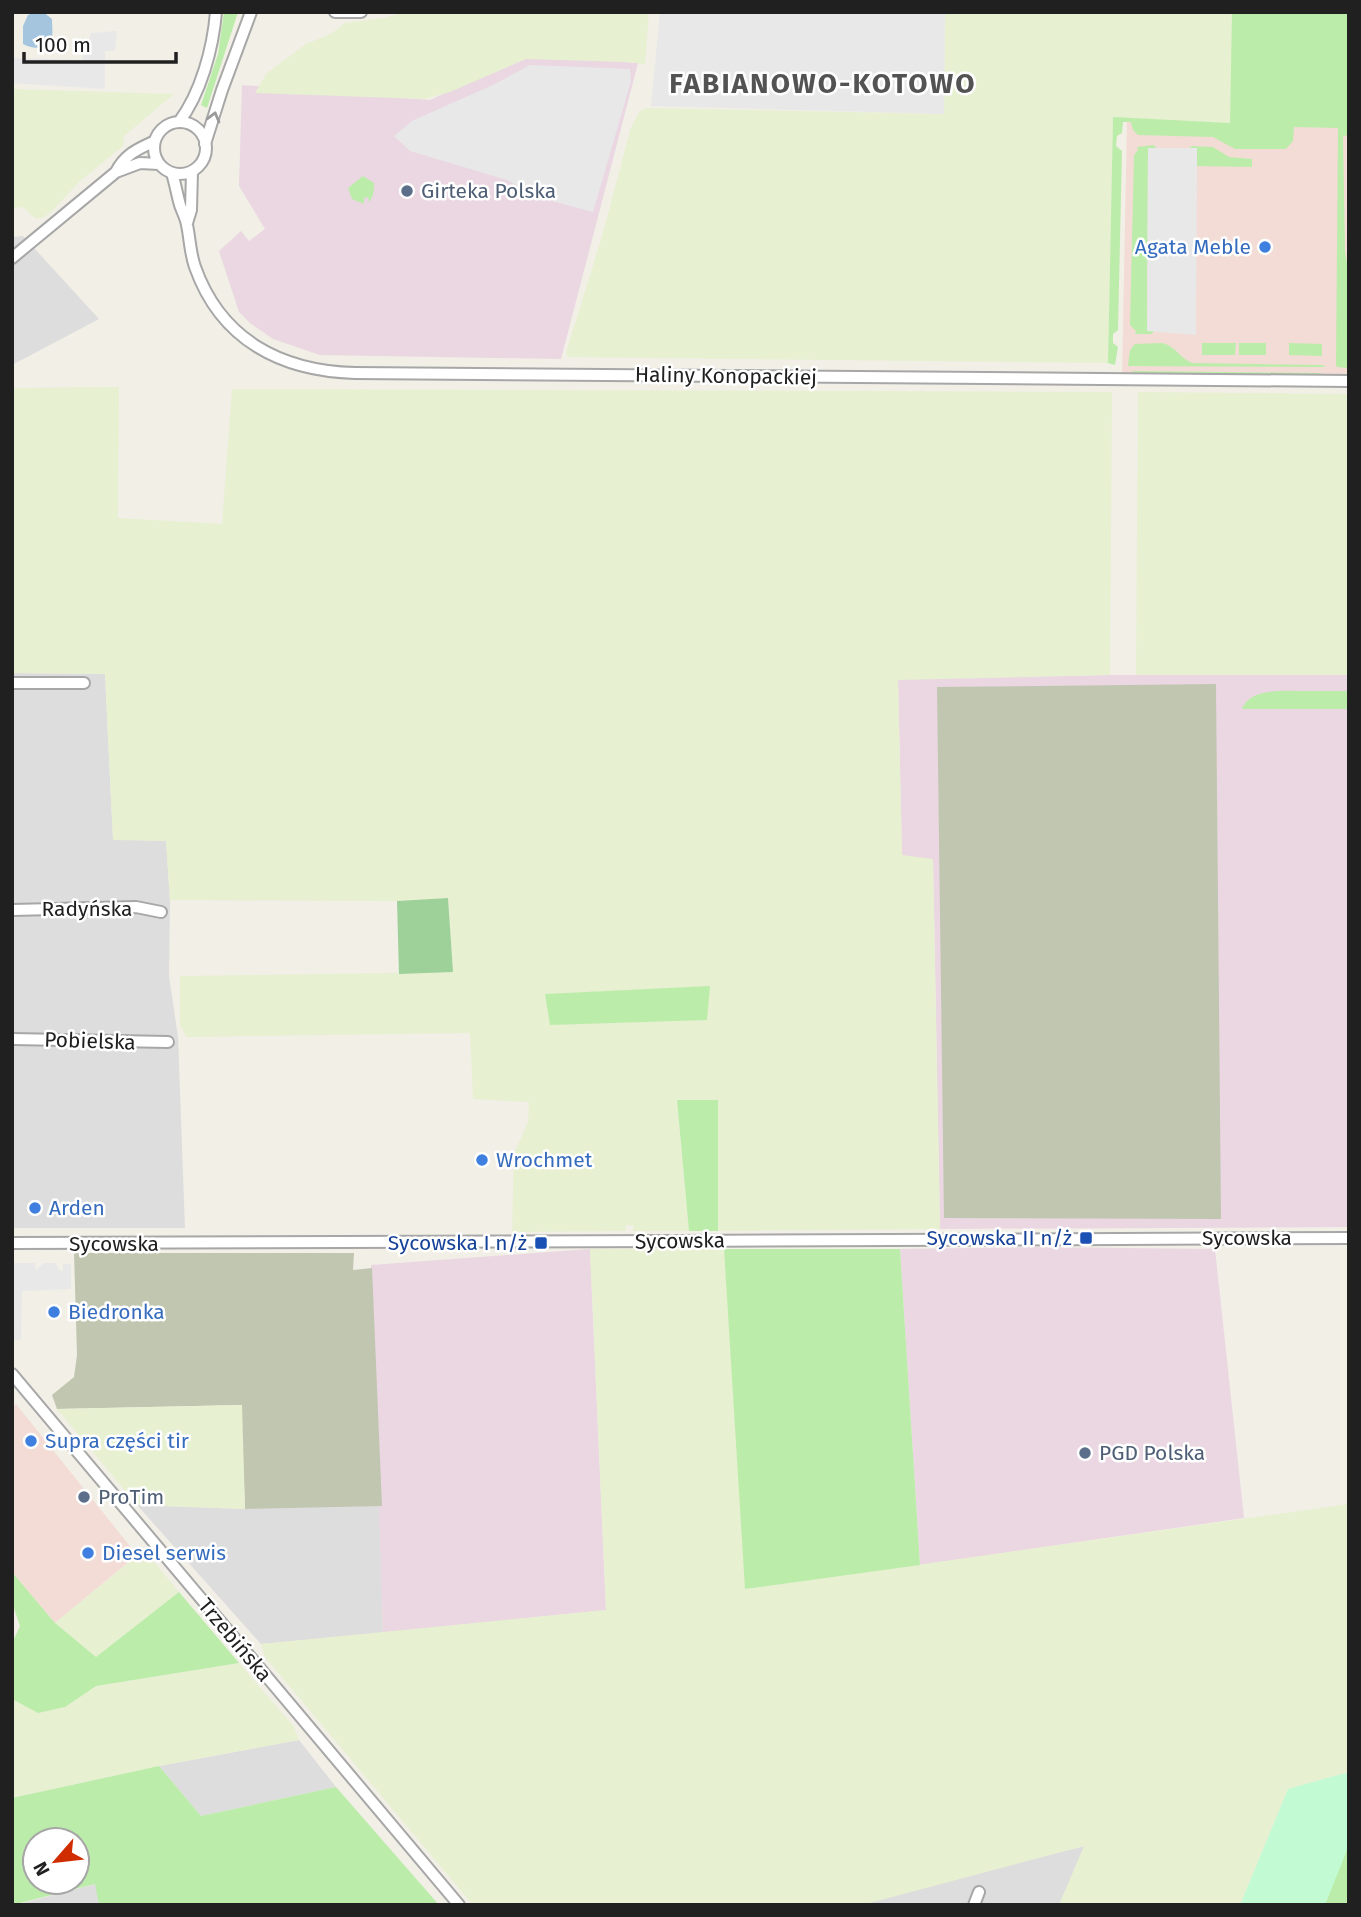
<svg xmlns="http://www.w3.org/2000/svg" width="1361" height="1917" viewBox="0 0 1361 1917" font-family="'Fira Sans',sans-serif">
<style>
.residential{fill:#dedddd}
.commercial{fill:#f2dcd5}
.industrial{fill:#ead7e2}
.construction{fill:#c1c6b1}
.farmland{fill:#e7f0d1}
.grass{fill:#bcecaa;fill-rule:evenodd}
.forest{fill:#9ed199}
.park{fill:#c2fbd3}
.parking{fill:#e8e8e8}
.water{fill:#a5c5df}
.lines{fill:none;stroke-linecap:round;stroke-linejoin:round}
.minor-casing{stroke:#a7a7a7;stroke-width:14}
.minor{stroke:#fff;stroke-width:10}
.oneway{stroke:#9b9b9b}
.service-dot{fill:#5c6f8a;stroke:#fff;stroke-width:2.5}
.shop-dot{fill:#3f7fe0;stroke:#fff;stroke-width:2.5}
.transit-dot{fill:#1a4fb4;stroke:#fff;stroke-width:2.5}
.labels{text-anchor:middle;stroke-width:5;stroke-linejoin:round;paint-order:stroke}
.service-label{font-size:21px;fill:#4e5e75;stroke:#fff;text-anchor:start}
.shop-label{font-size:21px;fill:#366cbe;stroke:#fff;text-anchor:start}
.street-label{font-size:21px;fill:#202020;stroke:#fff}
.transit-label{font-size:21px;fill:#164399;stroke:#fff;text-anchor:end}
.district-label{font-size:28px;font-weight:bold;letter-spacing:2px;fill:#535353;stroke:#fff}
</style>
<rect width="100%" height="100%" fill="#f1efe6"/>
<path class="residential" d="M23,236L99,319L12,365V237Z
M12,673L105,674L113,839L166,841L170,900L169,976L178,1037L185,1228H12Z
M380,1499L383,1633L261,1644L137,1505L245,1509Z
M299,1740L336,1787L201,1816L159,1766Z
M1085,1846L1059,1905H841Z
M96,1884L99,1905H15Z"/>
<path class="commercial" d="M1127,122L1349,126V381L1122,380Z
M16,1404L137,1555L55,1623L12,1572V1407Z"/>
<path class="industrial" d="M528,56L638,63L561,359L320,355L273,339L250,323L239,312L219,251L241,231L249,241L265,229L239,186L242,85L430,100Z
M1110,675H1349V1227L940,1229L933,859L902,856L898,679Z
M1036,1247L1215,1249L1244,1518L920,1565L900,1249Z
M590,1249L606,1610L383,1633L371,1265Z"/>
<path class="construction" d="M1216,684L1221,1219L944,1218L937,687Z
M74,1253H354L353,1270L372,1268L382,1506L245,1509L241,1405L57,1409L52,1395L74,1377L77,1355Z"/>
<path class="farmland" d="M405,12H649L645,64L625,62L526,59L450,92L424,99L255,93L266,74L306,44L331,34L345,23L384,18Z
M945,12H1233L1230,123L1113,118L1108,363L568,357L566,353L603,233L631,127L640,111L647,108L944,114Z
M12,89L105,92L174,94L124,136L123,146L80,181L51,212L42,218H35L23,207L15,208L12,211Z
M119,387L118,518L222,524L232,389L1112,392L1110,675L898,680L902,855L933,859L940,1229L718,1231L717,1184L677,1100L689,1231H633V1225H626L625,1231L512,1232L514,1154L528,1122L529,1102L473,1099L470,1033L187,1037L180,1026V976L453,972L448,898L397,901L170,900L166,841L113,840L105,674L12,673V388Z
M1138,392L1349,394V675H1136Z
M590,1249H724L746,1589L1349,1504V1772L1288,1789L1240,1905H1059L1084,1846L862,1905H473L265,1657L261,1644L606,1610Z
M242,1405L245,1509L137,1505L57,1409Z
M144,1550L179,1592L96,1657L55,1623Z
M239,1663L294,1727L299,1740L159,1766L12,1798V1699L38,1713L65,1707L95,1686Z"/>
<path class="grass" d="M224,12H238L207,108L201,105L218,54Z
M1232,12H1349V135L1343,136L1345,252L1349,274L1348,368L1337,367L1336,365L1338,128L1294,127L1293,141L1286,149H1235L1213,137L1138,135L1133,130L1131,122H1123L1122,133L1117,136L1116,146L1122,151L1118,330L1113,334V343L1118,347L1115,365L1108,363L1113,117L1230,123Z
M1154,145L1156,148H1148L1147,331H1154L1152,334H1135L1136,331L1130,325L1134,155L1138,150L1137,147Z
M1192,146L1213,147L1229,157L1252,159V167L1197,166V149L1189,148Z
M363,176L374,183C374,189 374,197 369,202L368,197L364,198V204L352,199L348,188Z
M1162,343C1176,346 1180,359 1193,363L1322,365L1326,367L1128,366L1130,350L1135,344Z
M1202,343H1236L1235,355H1202Z
M1239,343H1266V355H1239Z
M1289,343L1322,344V356L1289,355Z
M1131,371L1322,373L1316,376L1137,374Z
M1300,691H1349V709H1242C1250,688 1282,691 1300,691Z
M710,986L707,1020L550,1025L545,994Z
M677,1100H718V1231H689Z
M724,1249H900L920,1565L745,1589Z
M12,1572L55,1623L96,1657L179,1592L239,1663L96,1686L65,1707L38,1713L12,1699V1643L20,1626L12,1602Z
M159,1766L201,1816L336,1787L439,1905H99L95,1884L12,1905V1798ZM35,1840H77V1882H35Z
M1349,1818V1905H1297Z"/>
<path class="forest" d="M448,898L453,972L399,974L397,901Z"/>
<path class="park" d="M1349,1772V1845L1325,1905H1240L1288,1789Z"/>
<path class="parking" d="M660,12H945L944,114L651,106Z
M117,31L115,51H105V89L12,83V58L82,60L91,33Z
M530,65L630,69L631,81L593,212L541,198L507,180L410,151L394,136L412,121L495,84Z
M1148,148H1197L1196,335L1147,331Z
M12,1263H35L36,1270L44,1263H56L59,1270L63,1271V1264H71V1289L22,1291L21,1340H12Z"/>
<path class="water" d="M35,12H43L52,19C52,24 53,32 52,37C49,51 32,49 23,44V26L28,15Z"/>
<g class="lines">
<defs>
<path id="minor" d="M335,12H361
M179,122C201,93 213,48 216,12
M154 148a26 26 0 1 1 52 0a26 26 0 1 1-52 0Z
M205,144L222,90L251,12
M116,172C125,154 138,149 155,141
M172,173C175,183 177,194 180,205C182,211 186,218 187,225C190,239 190,253 195,267C221,340 281,371 355,373L1349,381
M187,223L191,210L192,171
M12,258L116,172L140,163L159,164
M12,683H84
M12,910L136,907L161,912
M12,1039L168,1042
M12,1243C458,1244 903,1238 1349,1238
M12,1374L459,1905
M974,1905L979,1892"/>
</defs>
<use href="#minor" class="minor-casing"/>
<use href="#minor" class="minor"/>
</g>
<defs><path id="oneway-chevron" d="M-2-3.5L2.5 0L-2 3.5" fill="none" stroke-width="1.6" stroke-linecap="round" stroke-linejoin="round" transform="scale(1.75)"/></defs>
<use class="oneway" href="#oneway-chevron" transform="translate(214 117) rotate(-75)"/>
<g class="service-dot">
<circle cx="407" cy="191" r="7"/>
<circle cx="1085" cy="1453" r="7"/>
<circle cx="84" cy="1497" r="7"/>
</g>
<g class="shop-dot">
<circle cx="1265" cy="247" r="7"/>
<circle cx="482" cy="1160" r="7"/>
<circle cx="35" cy="1208" r="7"/>
<circle cx="54" cy="1312" r="7"/>
<circle cx="31" cy="1441" r="7"/>
<circle cx="88" cy="1553" r="7"/>
</g>
<g class="transit-dot">
<rect x="1079" y="1231" width="14" height="14" rx="3.5"/>
<rect x="534" y="1236" width="14" height="14" rx="3.5"/>
</g>
<g class="labels">
<g class="service-label">
<text x="421" y="198">Girteka Polska</text>
<text x="1099" y="1460">PGD Polska</text>
<text x="98" y="1504">ProTim</text>
</g>
<g class="shop-label">
<text x="1251" y="254" text-anchor="end">Agata Meble</text>
<text x="496" y="1167">Wrochmet</text>
<text x="49" y="1215">Arden</text>
<text x="68" y="1319">Biedronka</text>
<text x="45" y="1448">Supra części tir</text>
<text x="102" y="1560">Diesel serwis</text>
</g>
<g class="street-label">
<text transform="translate(726 376) rotate(1)" y="7">Haliny Konopackiej</text>
<text x="87" y="916">Radyńska</text>
<text transform="translate(90 1041) rotate(2)" y="7">Pobielska</text>
<text x="1247" y="1245">Sycowska</text>
<text transform="translate(680 1241) rotate(-1)" y="7">Sycowska</text>
<text x="114" y="1251">Sycowska</text>
<text transform="translate(235 1640) rotate(50)" y="7">Trzebińska</text>
</g>
<g class="transit-label">
<text x="1072" y="1245">Sycowska II n/ż</text>
<text x="527" y="1250">Sycowska I n/ż</text>
</g>
<g class="district-label">
<text x="823" y="93">FABIANOWO-KOTOWO</text>
</g>
</g>
<rect width="1361" height="1917" fill="none" stroke="#202020" stroke-width="28"/>
<g transform="translate(56 1861) rotate(242)"><circle r="33" fill="#ffffff" stroke="#a6a6a6" stroke-width="2"/>
<path d="M0-5L12 26L0 18L-12 26Z" fill="#cf2d00"/>
<text y="-10" font-size="19" font-weight="bold" text-anchor="middle" fill="#202020">N</text>
</g>
<path d="M24 52v10h152v-10" fill="none" stroke="#202020" stroke-width="3.5"/>
<text x="35" y="52" font-size="21" fill="#202020" stroke="#ffffff" stroke-width="5" paint-order="stroke">100 m</text>
</svg>
